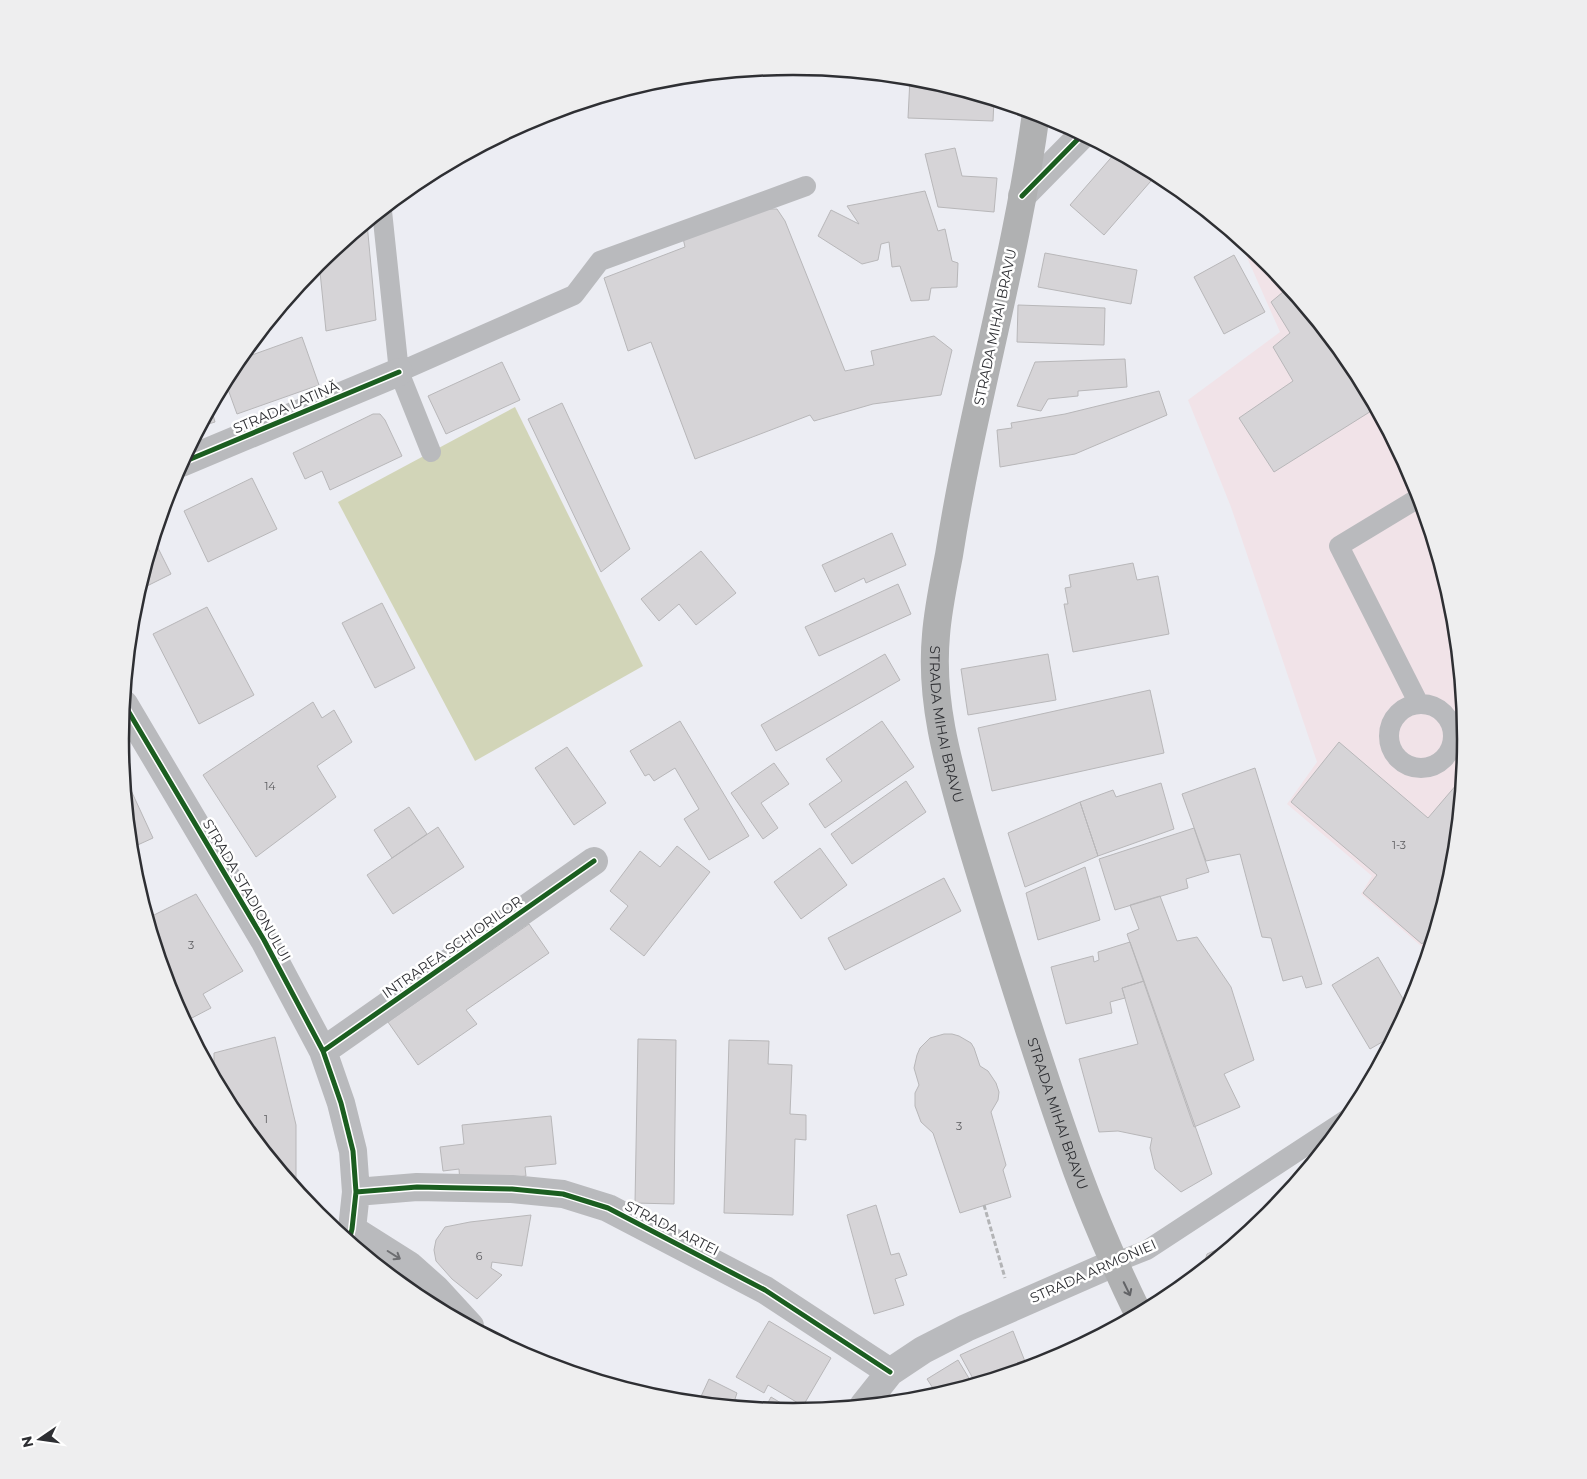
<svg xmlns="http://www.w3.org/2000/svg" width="1587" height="1479" viewBox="0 0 1587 1479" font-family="Montserrat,sans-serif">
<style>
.medical{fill:#f1e3e8}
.green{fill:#d2d5b8}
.building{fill:#d6d4d7;stroke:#b8b7b9}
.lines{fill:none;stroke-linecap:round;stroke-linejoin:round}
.path{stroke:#b3b4b6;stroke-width:3;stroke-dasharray:5 2.5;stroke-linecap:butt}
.service{stroke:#b9babd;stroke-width:20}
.minor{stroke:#b9babd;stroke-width:28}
.secondary{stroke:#b0b1b2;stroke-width:28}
.cycleway-casing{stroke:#fff;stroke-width:8}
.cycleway{stroke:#1b5e20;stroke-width:5}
.oneway{stroke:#6d6e71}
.oneway2{stroke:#626366}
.labels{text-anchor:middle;stroke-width:5;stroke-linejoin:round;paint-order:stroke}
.number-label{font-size:11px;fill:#5b5b5e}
.street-label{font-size:14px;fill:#2e2f33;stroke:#fff}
.rim{fill:none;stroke:#2e2f33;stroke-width:2.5}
</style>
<rect width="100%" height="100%" fill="#ecedf3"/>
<path class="medical" d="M1238,237L1270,264L1353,366L1416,482L1454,608L1467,740L1454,871L1429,953L1361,894L1372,876L1287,804L1317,762L1231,507L1188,400L1280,332Z"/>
<path class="green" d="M515,407L643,666L475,761L338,502Z"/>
<path class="building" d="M910,78L925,79L994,100L993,121L908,118Z
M955,148L962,176L997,178L994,212L938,207L925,154Z
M1116,152L1157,174L1104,235L1070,205Z
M925,191L938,231L945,229L952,261L958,263L957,287L931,288L929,300L911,301L900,266L892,267L889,242L881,244L878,260L862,264L818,236L831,210L859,224L847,206Z
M760,209H777L785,221L845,371L874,365L871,351L934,336L952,350L941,395L873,404L814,421L810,415L695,459L651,342L628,351L604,278L685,247L683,238Z
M367,223L376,320L326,331L319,262Z
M1045,253L1137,270L1131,304L1038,287Z
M1234,255L1265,312L1224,334L1194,277Z
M1289,287L1347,358L1376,408L1274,472L1239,418L1293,381L1273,347L1290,333L1271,302Z
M1018,305L1105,308L1104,345L1017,342Z
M302,337L319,385L237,414L225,381L238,360Z
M1125,359L1127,387L1078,391V396L1048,399L1041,411L1017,406L1035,362Z
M502,362L520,400L446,434L428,396Z
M1159,391L1167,415L1075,454L1000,467L997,430L1012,428L1011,423L1065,414Z
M562,403L630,549L601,572L528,419Z
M211,408L215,422L202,426Z
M373,414H380L385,420L402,456L330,490L322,471L305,479L293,453Z
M252,478L277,529L208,562L184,511Z
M892,533L906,565L866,583L864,578L835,592L822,565Z
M154,540L171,574L139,590Z
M701,551L736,593L696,625L679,604L659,621L641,599Z
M1133,563L1137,580L1158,576L1169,634L1073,652L1064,604H1068L1065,588L1071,587L1069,575Z
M898,584L911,614L819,656L805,627Z
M382,603L415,668L375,688L342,623Z
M207,607L254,695L199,724L153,634Z
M885,654L900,680L776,751L761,725Z
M1048,654L1056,700L968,715L961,669Z
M1150,690L1164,753L992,791L978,728Z
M313,702L322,718L334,710L352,742L317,766L336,797L256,857L203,775Z
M680,721L749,836L709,860L684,819L699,809L675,768L654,781L649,774L645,776L630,751Z
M882,721L914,767L825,828L809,804L842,781L826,759Z
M1339,742L1428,818L1463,777L1454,871L1437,926L1422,944L1363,893L1377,875L1291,802Z
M567,747L606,803L574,825L535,768Z
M774,763L789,784L761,803L778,828L763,839L731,793Z
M1255,768L1322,984L1306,988L1302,976L1283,981L1271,938L1262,937L1240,854L1206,861L1182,794Z
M906,781L926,812L852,864L831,834Z
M1161,783L1174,829L1098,856L1080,802L1113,790L1116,797Z
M129,786L153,838L131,848L125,788Z
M1080,802L1098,856L1025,887L1008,833Z
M409,807L427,834L392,858L374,830Z
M438,827L464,867L393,914L367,875Z
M1194,828L1209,872L1186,879L1188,888L1115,910L1099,859Z
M677,846L710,872L644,956L610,929L628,906L610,891L640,851L660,867Z
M820,848L847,885L801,919L774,882Z
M1085,867L1100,920L1038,940L1026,893Z
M944,878L961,911L845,970L828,938Z
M196,894L243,971L203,994L211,1008L188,1020L178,1009L171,997L148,918Z
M1160,896L1177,941L1197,937L1231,987L1254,1060L1224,1074L1240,1107L1194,1127L1127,934L1139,929L1130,905Z
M529,924L549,953L466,1010L477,1024L418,1065L388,1022Z
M1130,942L1144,981L1122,988L1125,998L1110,1002L1112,1013L1066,1024L1051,967L1093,956L1094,962L1099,960L1098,952Z
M1378,957L1409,1009L1396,1034L1370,1049L1332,985Z
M1144,981L1212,1174L1181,1192L1155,1169L1150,1148L1152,1138L1118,1131L1099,1132L1079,1059L1138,1044L1122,988Z
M944,1034H952L959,1036L971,1043L974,1048L980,1066L988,1071L996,1083L999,1092L998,1100L991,1112L1006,1165L1003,1170L1011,1197L960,1213L933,1133L921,1122L915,1106V1093L919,1085L914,1068L917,1055L920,1048L930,1038Z
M275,1037L296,1125V1190L234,1113L214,1076V1053Z
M638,1039L676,1040L674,1204L635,1203Z
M729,1040L769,1041L768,1064L792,1065L790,1114L806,1115V1140L795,1139L793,1215L724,1213Z
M551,1116L556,1164L525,1167L526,1176L460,1183L459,1169L443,1171L440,1147L464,1144L462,1125Z
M876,1205L891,1255L899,1253L907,1275L895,1279L904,1305L874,1314L847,1215Z
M531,1215L522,1266L492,1262L491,1268L502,1275L477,1299L452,1279L436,1261L434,1250L436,1240L445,1227L470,1222Z
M1242,1238L1202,1271L1207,1254Z
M769,1321L831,1358L803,1406L768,1385L764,1393L736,1377Z
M1013,1331L1028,1369L976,1384L960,1355Z
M958,1360L973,1385L938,1396L927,1379Z
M709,1379L737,1393L735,1399L751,1409L698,1403Z
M771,1397L796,1412L764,1410Z"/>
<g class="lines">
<path class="path" d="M984,1205L1005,1278"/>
<path class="service" d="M382,211L399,372L431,452
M399,372L574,295L600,261L806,186
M1389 736a32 32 0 1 1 64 0a32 32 0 1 1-64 0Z
M1419,704L1339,546L1420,497
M1114,1263L1147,1250L1350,1117"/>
<path class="minor" d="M1022,196L1083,134
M181,463L399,372
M124,704L264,940L323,1051L341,1103L353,1151L356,1192L352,1229L349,1241
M323,1051L594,861
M356,1192L417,1187L512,1189L563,1194L608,1208L765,1290L890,1372
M352,1229L409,1265L436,1289L470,1326
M863,1406L890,1372L923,1350L966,1328L1114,1263"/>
<path class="secondary" id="s1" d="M1036,113C1016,262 972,407 949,555C944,581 938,608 936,635C930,699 947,759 964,819C978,868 993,915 1008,963C1030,1033 1052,1102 1077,1171C1095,1220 1116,1268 1139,1315"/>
<defs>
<path id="cycleway" d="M1022,196L1083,134
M181,463L399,372
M124,704L264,940L323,1051L341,1103L353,1151L356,1192L352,1229L349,1241
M323,1051L594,861
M356,1192L417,1187L512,1189L563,1194L608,1208L765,1290L890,1372"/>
</defs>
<use href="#cycleway" class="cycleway-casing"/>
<use href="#cycleway" class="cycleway"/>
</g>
<defs><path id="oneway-shaft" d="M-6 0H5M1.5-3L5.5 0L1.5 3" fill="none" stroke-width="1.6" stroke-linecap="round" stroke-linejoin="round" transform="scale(1.25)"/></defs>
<use class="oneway" href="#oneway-shaft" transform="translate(394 1255) rotate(32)"/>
<use class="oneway2" href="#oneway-shaft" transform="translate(1127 1289) rotate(64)"/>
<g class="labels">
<g class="number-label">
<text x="270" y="790">14</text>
<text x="1399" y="849">1-3</text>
<text x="191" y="949">3</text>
<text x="266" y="1123">1</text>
<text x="959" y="1130">3</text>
<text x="479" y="1260">6</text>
</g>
<g class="street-label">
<text transform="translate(995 327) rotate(-78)" y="5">STRADA MIHAI BRAVU</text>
<text transform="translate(286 407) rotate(-23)" y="5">STRADA LATINĂ</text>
<text dy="5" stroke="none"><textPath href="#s1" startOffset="622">STRADA MIHAI BRAVU</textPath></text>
<text transform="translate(247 890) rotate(60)" y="5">STRADA STADIONULUI</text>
<text transform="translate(452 947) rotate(-35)" y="5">INTRAREA SCHIORILOR</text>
<text dy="5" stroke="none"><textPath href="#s1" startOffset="1028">STRADA MIHAI BRAVU</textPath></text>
<text transform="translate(672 1228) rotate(27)" y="5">STRADA ARTEI</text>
<text transform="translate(1093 1271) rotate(-24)" y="5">STRADA ARMONIEI</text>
</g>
</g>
<path d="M0 0H1587V1479H0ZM129 739a664 664 0 1 1 1328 0a664 664 0 1 1-1328 0Z" fill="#eeeeef" fill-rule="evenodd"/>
<path class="rim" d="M129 739a664 664 0 1 1 1328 0a664 664 0 1 1-1328 0Z"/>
<g transform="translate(40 1439) rotate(257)" stroke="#ffffff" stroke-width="4" paint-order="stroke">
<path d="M0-4L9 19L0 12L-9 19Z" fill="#2e2f33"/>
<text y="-8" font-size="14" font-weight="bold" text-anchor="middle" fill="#2e2f33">N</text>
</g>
</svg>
